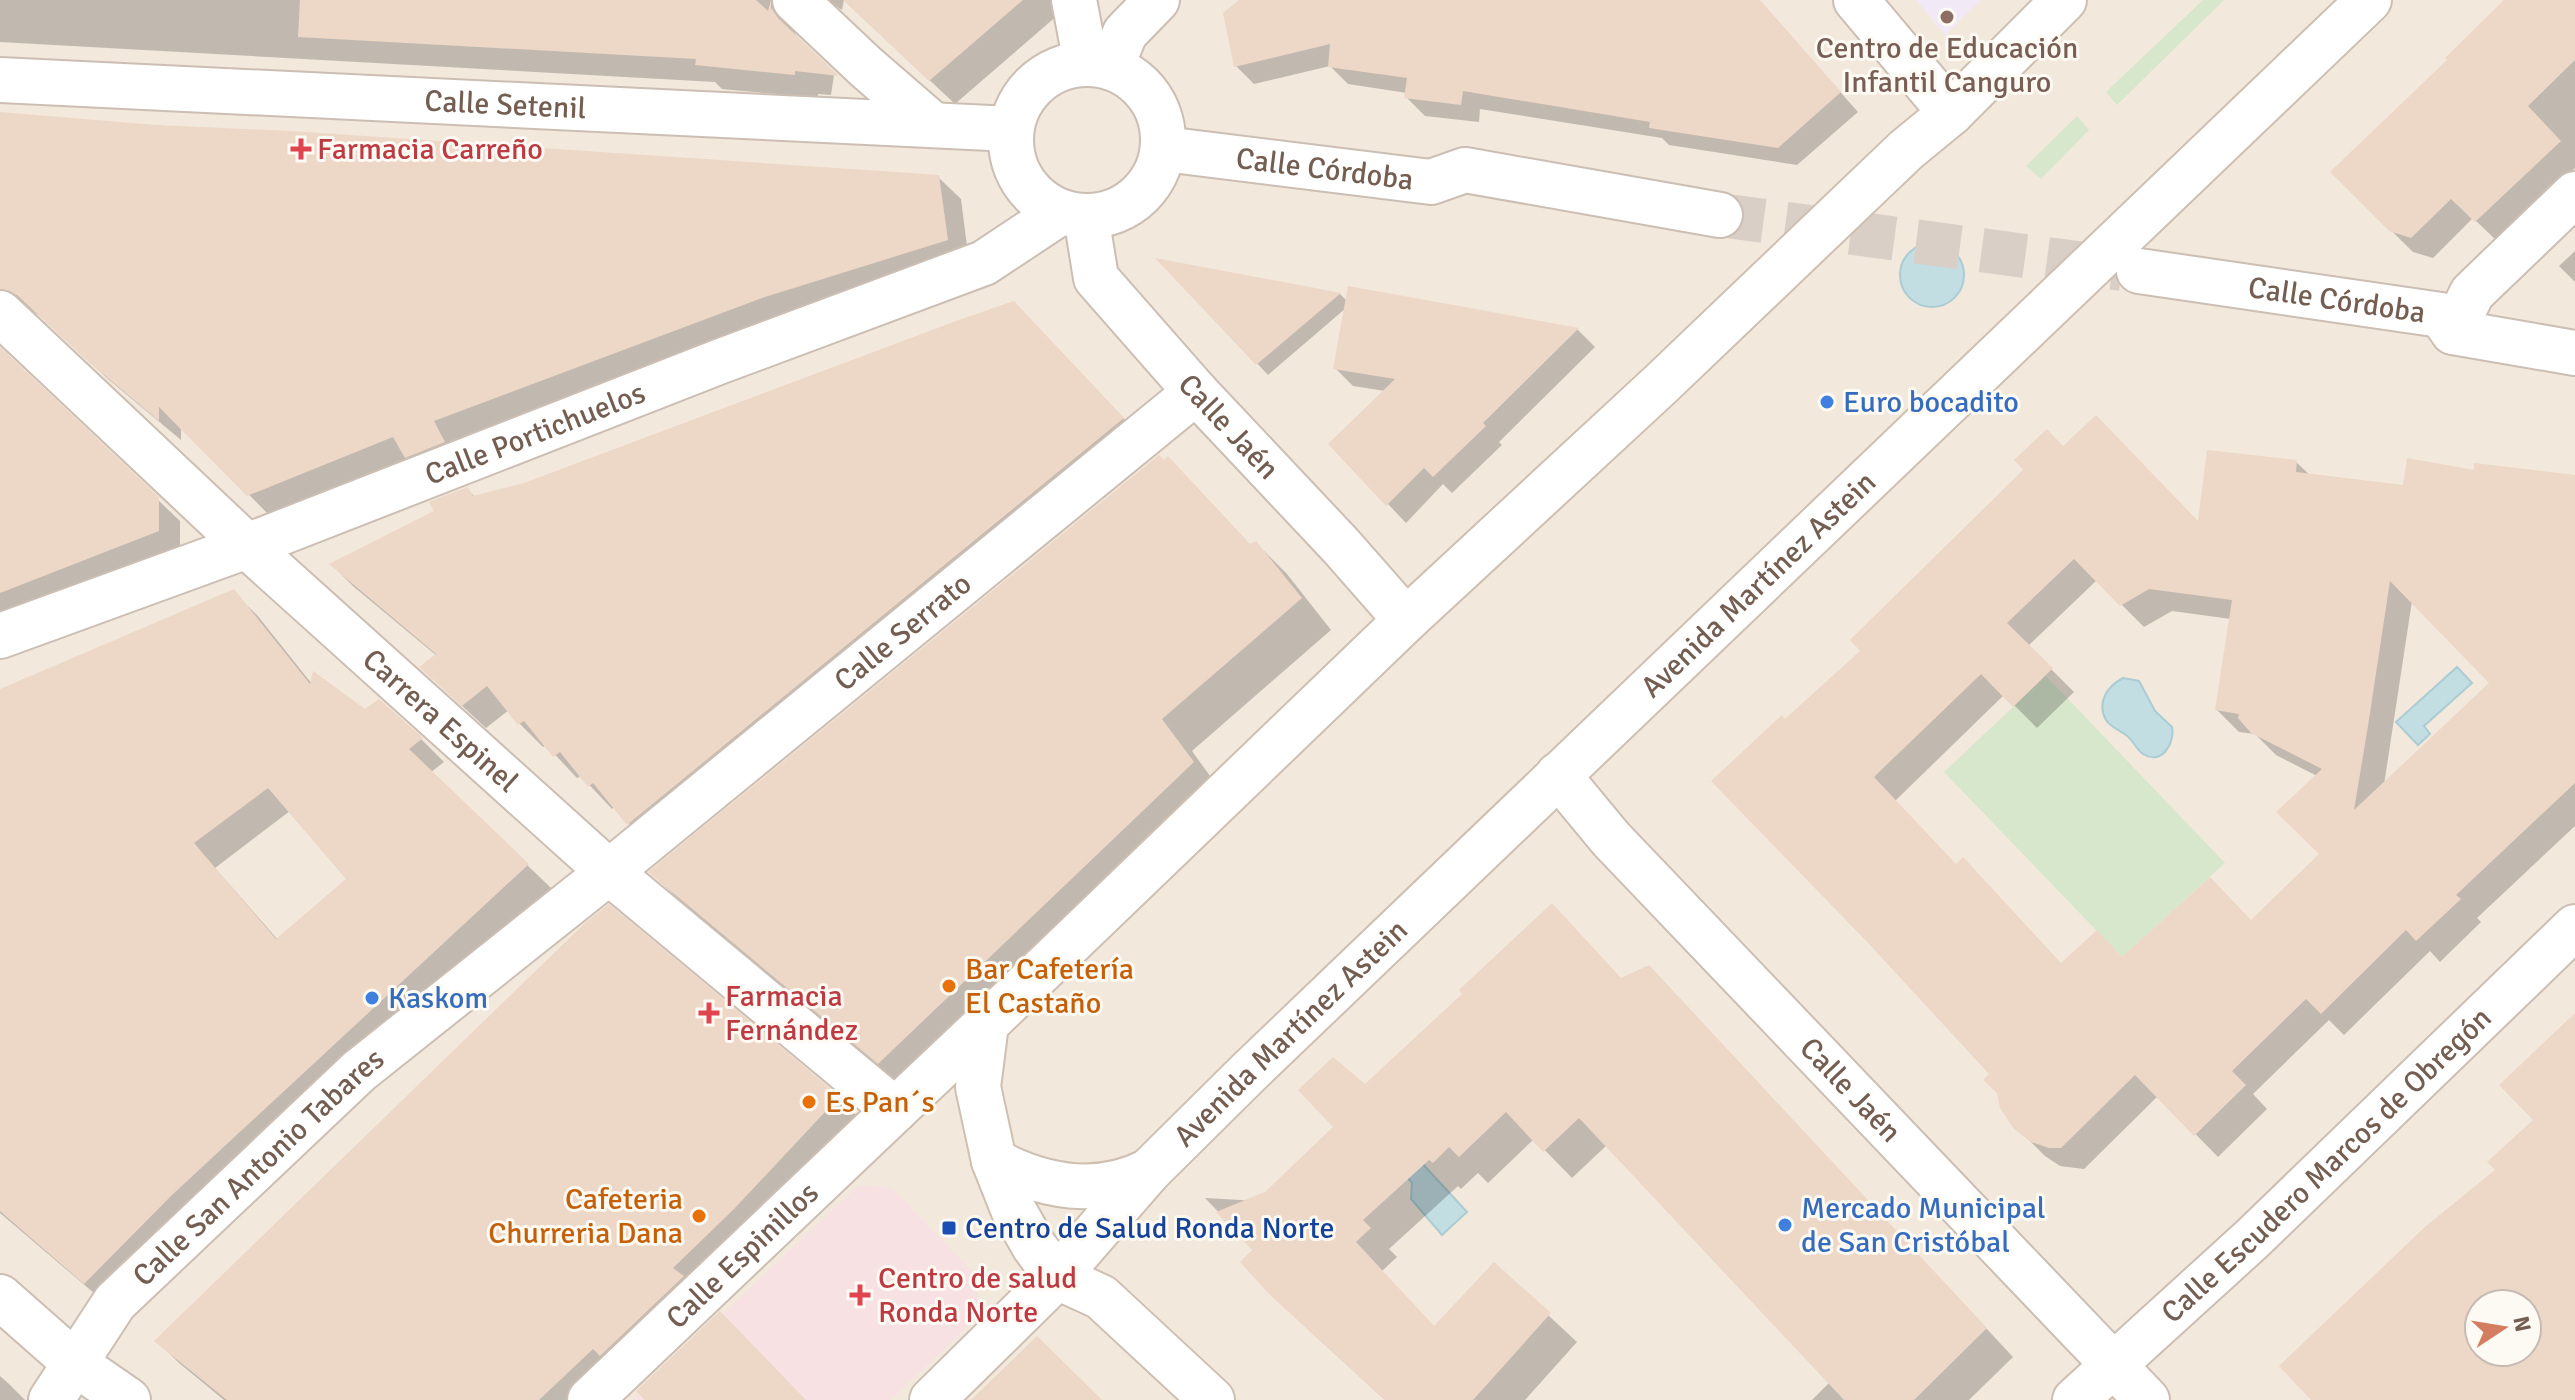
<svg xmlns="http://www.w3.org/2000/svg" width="2575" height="1400" viewBox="0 0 2575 1400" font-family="Signika,sans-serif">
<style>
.residential{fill:#f2e8dc;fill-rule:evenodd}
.education{fill:#f2e9f7}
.medical{fill:#f7e1e3}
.green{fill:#d7e7cc}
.water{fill:#c3dee3;stroke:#aaccd3;stroke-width:2}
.shadow{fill:#0003;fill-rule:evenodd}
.building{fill:#edd7c7;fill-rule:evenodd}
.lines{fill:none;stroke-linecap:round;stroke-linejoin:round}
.tertiary-tunnel{stroke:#d9cfc6;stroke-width:44;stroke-dasharray:44 22;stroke-linecap:butt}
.pedestrian-casing{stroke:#ccbeb3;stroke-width:48}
.minor-casing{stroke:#ccbeb3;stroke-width:48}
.tertiary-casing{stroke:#ccbeb3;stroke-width:48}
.secondary-casing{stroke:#cebfb1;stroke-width:48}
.pedestrian{stroke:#fff;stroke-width:44}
.minor{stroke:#fff;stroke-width:44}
.tertiary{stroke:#fff;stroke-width:44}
.secondary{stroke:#fff;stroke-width:44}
.education-dot{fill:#8d6e63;stroke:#fdf9f3;stroke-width:3}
.health-dot{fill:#e0444e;stroke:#fdf9f3;stroke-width:3}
.shop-dot{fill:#3f7fe0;stroke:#fdf9f3;stroke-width:3}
.food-dot{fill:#e8710a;stroke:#fdf9f3;stroke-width:3}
.transit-dot{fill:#1a4fb4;stroke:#fdf9f3;stroke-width:3}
.labels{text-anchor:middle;stroke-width:6;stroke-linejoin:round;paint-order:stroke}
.education-label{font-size:30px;fill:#785e54;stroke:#fdf9f3}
.street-label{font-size:30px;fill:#745e52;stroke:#fdf9f3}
.health-label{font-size:30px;fill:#be3a42;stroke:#fdf9f3;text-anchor:start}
.shop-label{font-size:30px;fill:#366cbe;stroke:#fdf9f3;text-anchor:start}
.food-label{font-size:30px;fill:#c56008;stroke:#fdf9f3;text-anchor:start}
.transit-label{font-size:30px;fill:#164399;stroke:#fdf9f3;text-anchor:start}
</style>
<rect width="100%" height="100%" fill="#fbf5ed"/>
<path class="residential" d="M0,0H2575V1400H0ZM2479,1304H2527V1352H2479Z"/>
<path class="education" d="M1916,0H1981L1945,35Z"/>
<path class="medical" d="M859,1185L892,1188L974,1274L980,1315L890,1400H632Z"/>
<path class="green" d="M2203,0H2224L2117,105L2106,92Z
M2077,116L2089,130L2041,179L2026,166Z
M2046,676L2225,863L2122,957L1944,772Z"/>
<path class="water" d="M1900 275a32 32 0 1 1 64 0a32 32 0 1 1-64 0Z
M2457,667L2472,683L2424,726L2430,734L2418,745L2396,722Z
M2123,678L2139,681L2155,711L2172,727C2175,743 2162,766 2143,754C2136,749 2133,740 2126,735C2120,730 2110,727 2106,720C2096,702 2108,686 2123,678Z
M1420,1161L1467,1212L1442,1235L1411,1199L1412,1183L1406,1176Z"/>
<path class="shadow" d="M0,0H813L794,20V32L800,41L834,75L831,95L818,94V98L722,89L715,82L0,42Z
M827,0H844L842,10Z
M844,0H1075L955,104Z
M1243,0H1759L1858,112L1797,165L1669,145L1662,138L1480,109L1479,122L1425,116L1406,97L1407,93L1348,84L1330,66L1254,84L1236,66Z
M2507,0H2575V168L2498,242L2473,218L2433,258L2413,252L2332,172L2450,60Z
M0,115L938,177L961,199L969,262L270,516L181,426V440L108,379L42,317L29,310L0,324Z
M2575,251V282L2559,266Z
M1161,261L1340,294L1347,301L1349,288L1578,330L1595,347L1499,442L1502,445L1452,493L1443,484L1406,523L1331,444L1385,391L1353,386L1335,368L1346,308L1268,375Z
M1037,327L1146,442L651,847L614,807L612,809L581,776L577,778L546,745L543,747L520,724L509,710L486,728L445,690L437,656L354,587L332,565L437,512L467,489L476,498Z
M0,348L180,521V552L0,625Z
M2063,449L2199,525L2296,462L2311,476L2405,487L2475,472L2575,477V826L2477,918L2481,922L2440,962L2430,951L2344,1035L2329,1020L2253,1094L2267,1109L2218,1157L2158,1096L2084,1169L2060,1166L2045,1156L2008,1119L1992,1075L1785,722L1863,651ZM2097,580L2144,627L2172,611L2231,619L2217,710L2239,732L2255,734L2276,755L2317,776L2321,855L2252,922L2123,959L2062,965L1957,867L1895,801L2004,695L2037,728L2074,692L2028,646ZM2412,601L2491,683L2384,785Z
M1256,543L1287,574L1331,630L1192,751L1223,794L911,1093L682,903L651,872Z
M233,592L257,615L312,684L421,739L444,762L431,772L551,888L195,1218L108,1305L0,1213V692ZM290,811L348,879L278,940L215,868Z
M609,907L841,1100L861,1120L584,1400H224L179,1363L157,1341Z
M1622,979L1676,995L2013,1357L1969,1400H1812L1830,1382L1607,1145L1572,1178L1534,1139L1488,1183L1478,1173L1461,1189L1458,1186L1389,1249L1397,1257L1382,1271L1435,1328L1494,1265L1577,1342L1525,1400H1385L1299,1321L1255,1250L1205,1198L1258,1201L1336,1127L1365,1086Z
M0,1376L8,1383L25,1400H0Z"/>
<path class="building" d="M300,0H756L768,11L771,0V8L778,18L839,76L795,71V75L695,65L696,59L298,37Z
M843,0H1023L929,81Z
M1239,0H1760L1841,92L1778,148L1649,128L1650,122L1463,91L1461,105L1404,98L1407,78L1328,67L1330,44L1234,67L1223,13Z
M2504,0H2575V60L2528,106L2561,141L2475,222L2451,199L2411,238L2389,231L2330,172L2447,60L2445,58Z
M0,112L155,125L291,131L939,175L948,240L765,297L434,421L445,442L405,458L393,437L247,496L159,407V421L83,357L17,295L0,289Z
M1155,258L1294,284L1341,293L1256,365Z
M1348,286L1459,306L1579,328L1483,423L1486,426L1433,477L1424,468L1386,506L1328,444L1395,379L1333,369Z
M1014,301L1124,418L627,825L593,783L588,787L560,752L553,757L524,721L518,725L487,686L462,706L419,667L436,654L329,564L434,511L429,502L468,487L473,496L524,483L959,320Z
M0,347L159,497V531L0,593Z
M2096,415L2198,521L2207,450L2297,460L2296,472L2403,485L2407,458L2474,470V463L2575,475V783L2456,895L2461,899L2416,941L2406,930L2321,1014L2306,999L2232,1071L2246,1085L2194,1136L2135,1075L2061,1148H2049L2031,1142L2014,1129L2000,1108L1997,1093L1983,1080L1989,1074L1870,945L1711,781L1782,715L1785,719L1860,651L1850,640L2023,470L2014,460L2047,429L2063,446ZM2074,559L2120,606L2149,589L2232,600L2215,710L2239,714L2238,718L2251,733L2322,769L2276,812L2319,854L2251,920L2210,877L2122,957L2097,930L2061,963L1963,857L1956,864L1874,777L1981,674L2013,707L2053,668L2007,623ZM2390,581L2489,683L2354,810L2368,726Z
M1159,455L1164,460L1168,456L1250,544L1256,541L1302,598L1162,719L1194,762L878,1064L648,872Z
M234,589L310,684L313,671L365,709L379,699L423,738L409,749L529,864L172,1195L84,1284L0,1211V689ZM268,788L346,879L276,939L194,843Z
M1552,903L1621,978L1649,965L1987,1328L1914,1400H1844L1579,1118L1543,1152L1506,1112L1459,1157L1449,1147L1433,1163L1429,1160L1363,1220L1371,1228L1356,1242L1434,1326L1494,1262L1551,1313L1473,1400H1385L1269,1294L1240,1262L1252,1250L1216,1212L1265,1192L1333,1127L1298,1090L1333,1057L1365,1084L1462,994L1459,990Z
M609,904L842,1098L839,1097L734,1209L673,1268L684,1276L600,1356L593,1349L539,1400H227L154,1341L585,923Z
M2575,1013V1400H2311L2279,1366L2426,1226L2495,1170L2487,1162L2533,1120L2499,1085ZM2479,1304H2527V1352H2479Z
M720,1311L806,1400H645L636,1391Z
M1037,1336L1102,1400H971Z"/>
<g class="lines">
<path class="tertiary-tunnel" d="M1720,215L2122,269"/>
<defs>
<g id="pedestrian">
<path id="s1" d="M0,313L247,546L609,872L895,1110"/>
</g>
<g id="minor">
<path d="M795,0L866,67L933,125"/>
<path d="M1856,0L1951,113"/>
<path d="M1111,67L1125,33L1157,0"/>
<path id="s2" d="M0,80L1011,129"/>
<path d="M2453,332L2472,293L2575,194"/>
<path id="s3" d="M1558,775L1611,839L2147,1400"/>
<path d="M895,1110L986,1024"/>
<path id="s4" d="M51,1400L115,1302L359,1071L609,872L1196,392"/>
<path id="s5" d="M2075,1400L2252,1239L2575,927"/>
</g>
<g id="tertiary">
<path d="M1074,0L1086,63"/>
<circle cx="1087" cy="140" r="76"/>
<path id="s6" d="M1164,149L1431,182L1465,170L1720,215"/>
<path id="s7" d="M1086,216L1096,278L1196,392L1341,546L1406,620"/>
<path id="s8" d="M2139,271L2441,315L2453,332L2575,353"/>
<path id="s9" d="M0,636L247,546L721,361L984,263L1061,212"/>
<path d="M0,1297L76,1364L128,1400"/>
<path id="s10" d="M590,1400L895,1110"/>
<path d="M932,1400L1057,1277"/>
</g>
<g id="secondary">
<path d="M994,1161C1043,1187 1098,1197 1149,1171"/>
<path id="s11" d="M1057,1277L1149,1171L1250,1071L2369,0"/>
<path d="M1212,1400L1101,1297L1057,1277L1034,1246L1013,1209L994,1161L978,1087L986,1024L1406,620L1661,384L1906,150L1951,113L2064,0"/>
</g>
</defs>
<use href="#pedestrian" class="pedestrian-casing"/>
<use href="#minor" class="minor-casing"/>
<use href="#tertiary" class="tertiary-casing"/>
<use href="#secondary" class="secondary-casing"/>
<use href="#pedestrian" class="pedestrian"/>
<use href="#minor" class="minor"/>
<use href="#tertiary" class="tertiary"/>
<use href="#secondary" class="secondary"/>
</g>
<circle class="education-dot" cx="1947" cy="17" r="8"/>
<g class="health-dot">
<path d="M297 137h8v8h8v8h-8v8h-8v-8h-8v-8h8z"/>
<path d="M705 1001h8v8h8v8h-8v8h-8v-8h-8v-8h8z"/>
<path d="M856 1283h8v8h8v8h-8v8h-8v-8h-8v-8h8z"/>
</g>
<g class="shop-dot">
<circle cx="1827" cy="402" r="8"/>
<circle cx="372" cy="998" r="8"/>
<circle cx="1785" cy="1225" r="8"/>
</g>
<g class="food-dot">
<circle cx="949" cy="986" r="8"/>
<circle cx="809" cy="1102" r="8"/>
<circle cx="699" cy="1216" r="8"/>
</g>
<rect class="transit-dot" x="941" y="1220" width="16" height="16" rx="4"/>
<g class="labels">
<g class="education-label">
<text x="1947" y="58">Centro de Educación<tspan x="1947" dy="34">Infantil Canguro</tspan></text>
</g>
<g class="street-label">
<text dy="10" stroke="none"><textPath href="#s2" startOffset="506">Calle Setenil</textPath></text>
<text dy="10" stroke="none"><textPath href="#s6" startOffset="162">Calle Córdoba</textPath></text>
<text dy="10" stroke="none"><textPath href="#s8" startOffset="200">Calle Córdoba</textPath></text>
<text dy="10" stroke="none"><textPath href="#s7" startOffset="262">Calle Jaén</textPath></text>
<text dy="10" stroke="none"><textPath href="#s9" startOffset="572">Calle Portichuelos</textPath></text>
<text dy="10" stroke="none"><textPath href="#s11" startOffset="986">Avenida Martínez Astein</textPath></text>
<text dy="10" stroke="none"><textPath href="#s4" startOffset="1152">Calle Serrato</textPath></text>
<text dy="10" stroke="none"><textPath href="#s1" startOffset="600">Carrera Espinel</textPath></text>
<text dy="10" stroke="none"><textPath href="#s11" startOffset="338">Avenida Martínez Astein</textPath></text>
<text dy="10" stroke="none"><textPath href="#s3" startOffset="430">Calle Jaén</textPath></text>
<text dy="10" stroke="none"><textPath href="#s5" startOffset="344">Calle Escudero Marcos de Obregón</textPath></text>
<text dy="10" stroke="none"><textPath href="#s4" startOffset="314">Calle San Antonio Tabares</textPath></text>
<text dy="10" stroke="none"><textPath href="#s10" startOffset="210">Calle Espinillos</textPath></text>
</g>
<g class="health-label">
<text x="317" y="159">Farmacia Carreño</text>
<text x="725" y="1006">Farmacia<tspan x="725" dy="34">Fernández</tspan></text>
<text x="878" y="1288">Centro de salud<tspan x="878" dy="34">Ronda Norte</tspan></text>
</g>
<g class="shop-label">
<text x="1843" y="412">Euro bocadito</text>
<text x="388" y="1008">Kaskom</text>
<text x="1801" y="1218">Mercado Municipal<tspan x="1801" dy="34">de San Cristóbal</tspan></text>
</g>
<g class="food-label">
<text x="965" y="979">Bar Cafetería<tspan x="965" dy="34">El Castaño</tspan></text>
<text x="825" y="1112">Es Pan´s</text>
<text x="683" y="1209" text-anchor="end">Cafeteria<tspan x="683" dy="34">Churreria Dana</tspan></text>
</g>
<g class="transit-label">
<text x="965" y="1238">Centro de Salud Ronda Norte</text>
</g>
</g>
<g transform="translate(2503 1328) rotate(78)"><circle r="38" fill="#fdf9f3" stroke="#c6bbb3" stroke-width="2"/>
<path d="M0-6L14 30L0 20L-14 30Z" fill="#d57d61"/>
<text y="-12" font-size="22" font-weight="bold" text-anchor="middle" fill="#745e52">N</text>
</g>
</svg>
